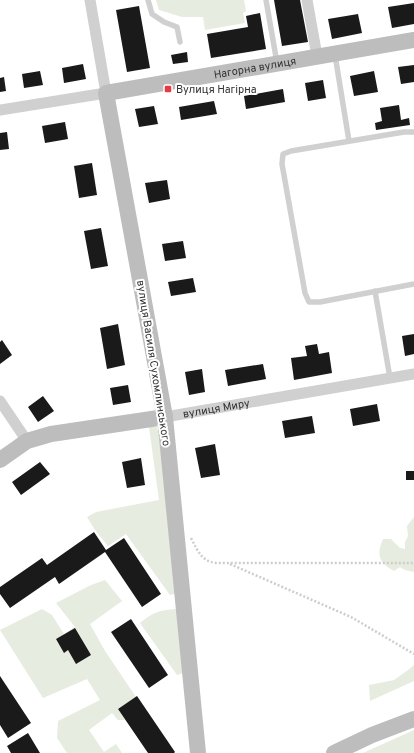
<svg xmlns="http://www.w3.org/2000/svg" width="414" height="753" viewBox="0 0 414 753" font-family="Overpass,sans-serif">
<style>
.green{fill:#e6ecdf}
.building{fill:#1a1a1a}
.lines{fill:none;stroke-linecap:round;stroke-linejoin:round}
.path{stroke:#cdcdcd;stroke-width:2.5;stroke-dasharray:2 2;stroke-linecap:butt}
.lane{stroke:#d0d0d0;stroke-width:5.5}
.street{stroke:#d0d0d0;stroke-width:11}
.secondary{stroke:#bdbdbd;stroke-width:16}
.poi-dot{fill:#e63946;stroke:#fff;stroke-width:1.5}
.labels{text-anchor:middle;stroke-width:4;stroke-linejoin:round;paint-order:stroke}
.street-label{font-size:11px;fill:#333;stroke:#fff}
.poi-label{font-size:11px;fill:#333;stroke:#fff;text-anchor:start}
</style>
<rect width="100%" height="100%" fill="#fff"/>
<path class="green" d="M156,0H244L246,11L243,13L245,23L205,30L203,17H182L159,10Z
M149,427H157L159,432L178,593L170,595L126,534L108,546L95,530L87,517L96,512L159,500Z
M414,517V572L405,570L400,567L394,571C379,563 376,555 383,539H391L400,548L405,549V542L408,536L407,526Z
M105,580L122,601L90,624L105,651L136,697L118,709L125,720H118L112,713L89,730L104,752L116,744L122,753H67L57,738L58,721L100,700L87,679L43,698L0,630L42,609L52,615L64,634L75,627L56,603L91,585Z
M177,609L183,673L177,675L140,623C154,612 159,610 177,609Z
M414,665V681L370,701L369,685L394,680L408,670Z
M414,730V753H363Z"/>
<path class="building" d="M274,0H300L308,42L282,46Z
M414,3V24L392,28L388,7Z
M139,6L150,68L127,72L116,10Z
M260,13L266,49L211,58L207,34L248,27L246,16Z
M358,14L362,33L332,39L328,19Z
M187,52L188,62L173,64L171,55Z
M83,64L86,79L64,83L62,68Z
M414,65V82L401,84L398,67Z
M40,71L43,85L24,88L22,74Z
M374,71L378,92L354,96L350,76Z
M4,77L6,91L0,92V78Z
M323,80L326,98L308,101L305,83Z
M283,89L285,102L246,109L244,96Z
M214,101L217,114L181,120L179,107Z
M399,105L401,120L409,118L410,125L376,130L375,123L382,121L380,108Z
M154,106L158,124L139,127L135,109Z
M65,122L68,139L45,143L42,126Z
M7,132L9,149L0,150V133Z
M92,163L97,195L79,198L74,166Z
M167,180L170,199L149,203L145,183Z
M101,228L108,266L91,269L84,231Z
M183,241L186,258L165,261L162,244Z
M193,278L196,292L171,296L168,282Z
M118,324L125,365L107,369L100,328Z
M414,334V354L405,356L402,336Z
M2,340L12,355L0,364V342Z
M317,344L319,354L329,352L332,373L294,380L291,358L307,356L305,346Z
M263,364L266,379L228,386L225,370Z
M202,369L205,392L189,395L185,372Z
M128,385L131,402L113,405L110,388Z
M43,396L54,411L38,422L28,407Z
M377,404L380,421L353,426L350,409Z
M312,416L315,433L285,438L282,421Z
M215,444L220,475L201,478L195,448Z
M141,458L145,485L127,488L122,462Z
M40,462L50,474L21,495L12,482Z
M406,471H414V480H406Z
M94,532L106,550L124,538L161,594L142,607L105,552L59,584L55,577L10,608L0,594V587L42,558L47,565Z
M131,619L168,675L149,688L111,632Z
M75,628L91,655L76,664L68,650L64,653L56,639Z
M0,676L31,723L8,738L0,725Z
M137,696L175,752L174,753H148L118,709Z
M28,733L40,753H11L7,746Z"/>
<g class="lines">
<path class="path" d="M191,538C198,551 201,561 216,563H414
M230,564L351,617L414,654"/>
<path class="lane" d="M148,0L152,14L164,22L177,27L180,42
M266,0L277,63
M335,55L349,141
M414,132H404L291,151L283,154L282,164L305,293L309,302H320L414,284
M375,291L390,378"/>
<g class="street">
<path d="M307,0L317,56"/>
<path d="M0,110L106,93L90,0"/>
<path d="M0,401L27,441"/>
<path id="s1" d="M165,417L414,374"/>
</g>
<g class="secondary">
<path d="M0,460L27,441L51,434L165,417"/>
<path id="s2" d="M198,753L165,417L106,93L414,40"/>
<path d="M334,753L372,735L414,719"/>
</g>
</g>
<rect class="poi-dot" x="164" y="85" width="8" height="8" rx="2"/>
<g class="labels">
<g class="street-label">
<text dy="4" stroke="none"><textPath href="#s2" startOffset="818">Нагорна вулиця</textPath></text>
<text transform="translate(154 363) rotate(81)" y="4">вулиця Василя Сухомлинського</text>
<text dy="4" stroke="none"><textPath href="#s1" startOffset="52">вулиця Миру</textPath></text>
</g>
<g class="poi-label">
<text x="176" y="93">Вулиця Нагірна</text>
</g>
</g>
</svg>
